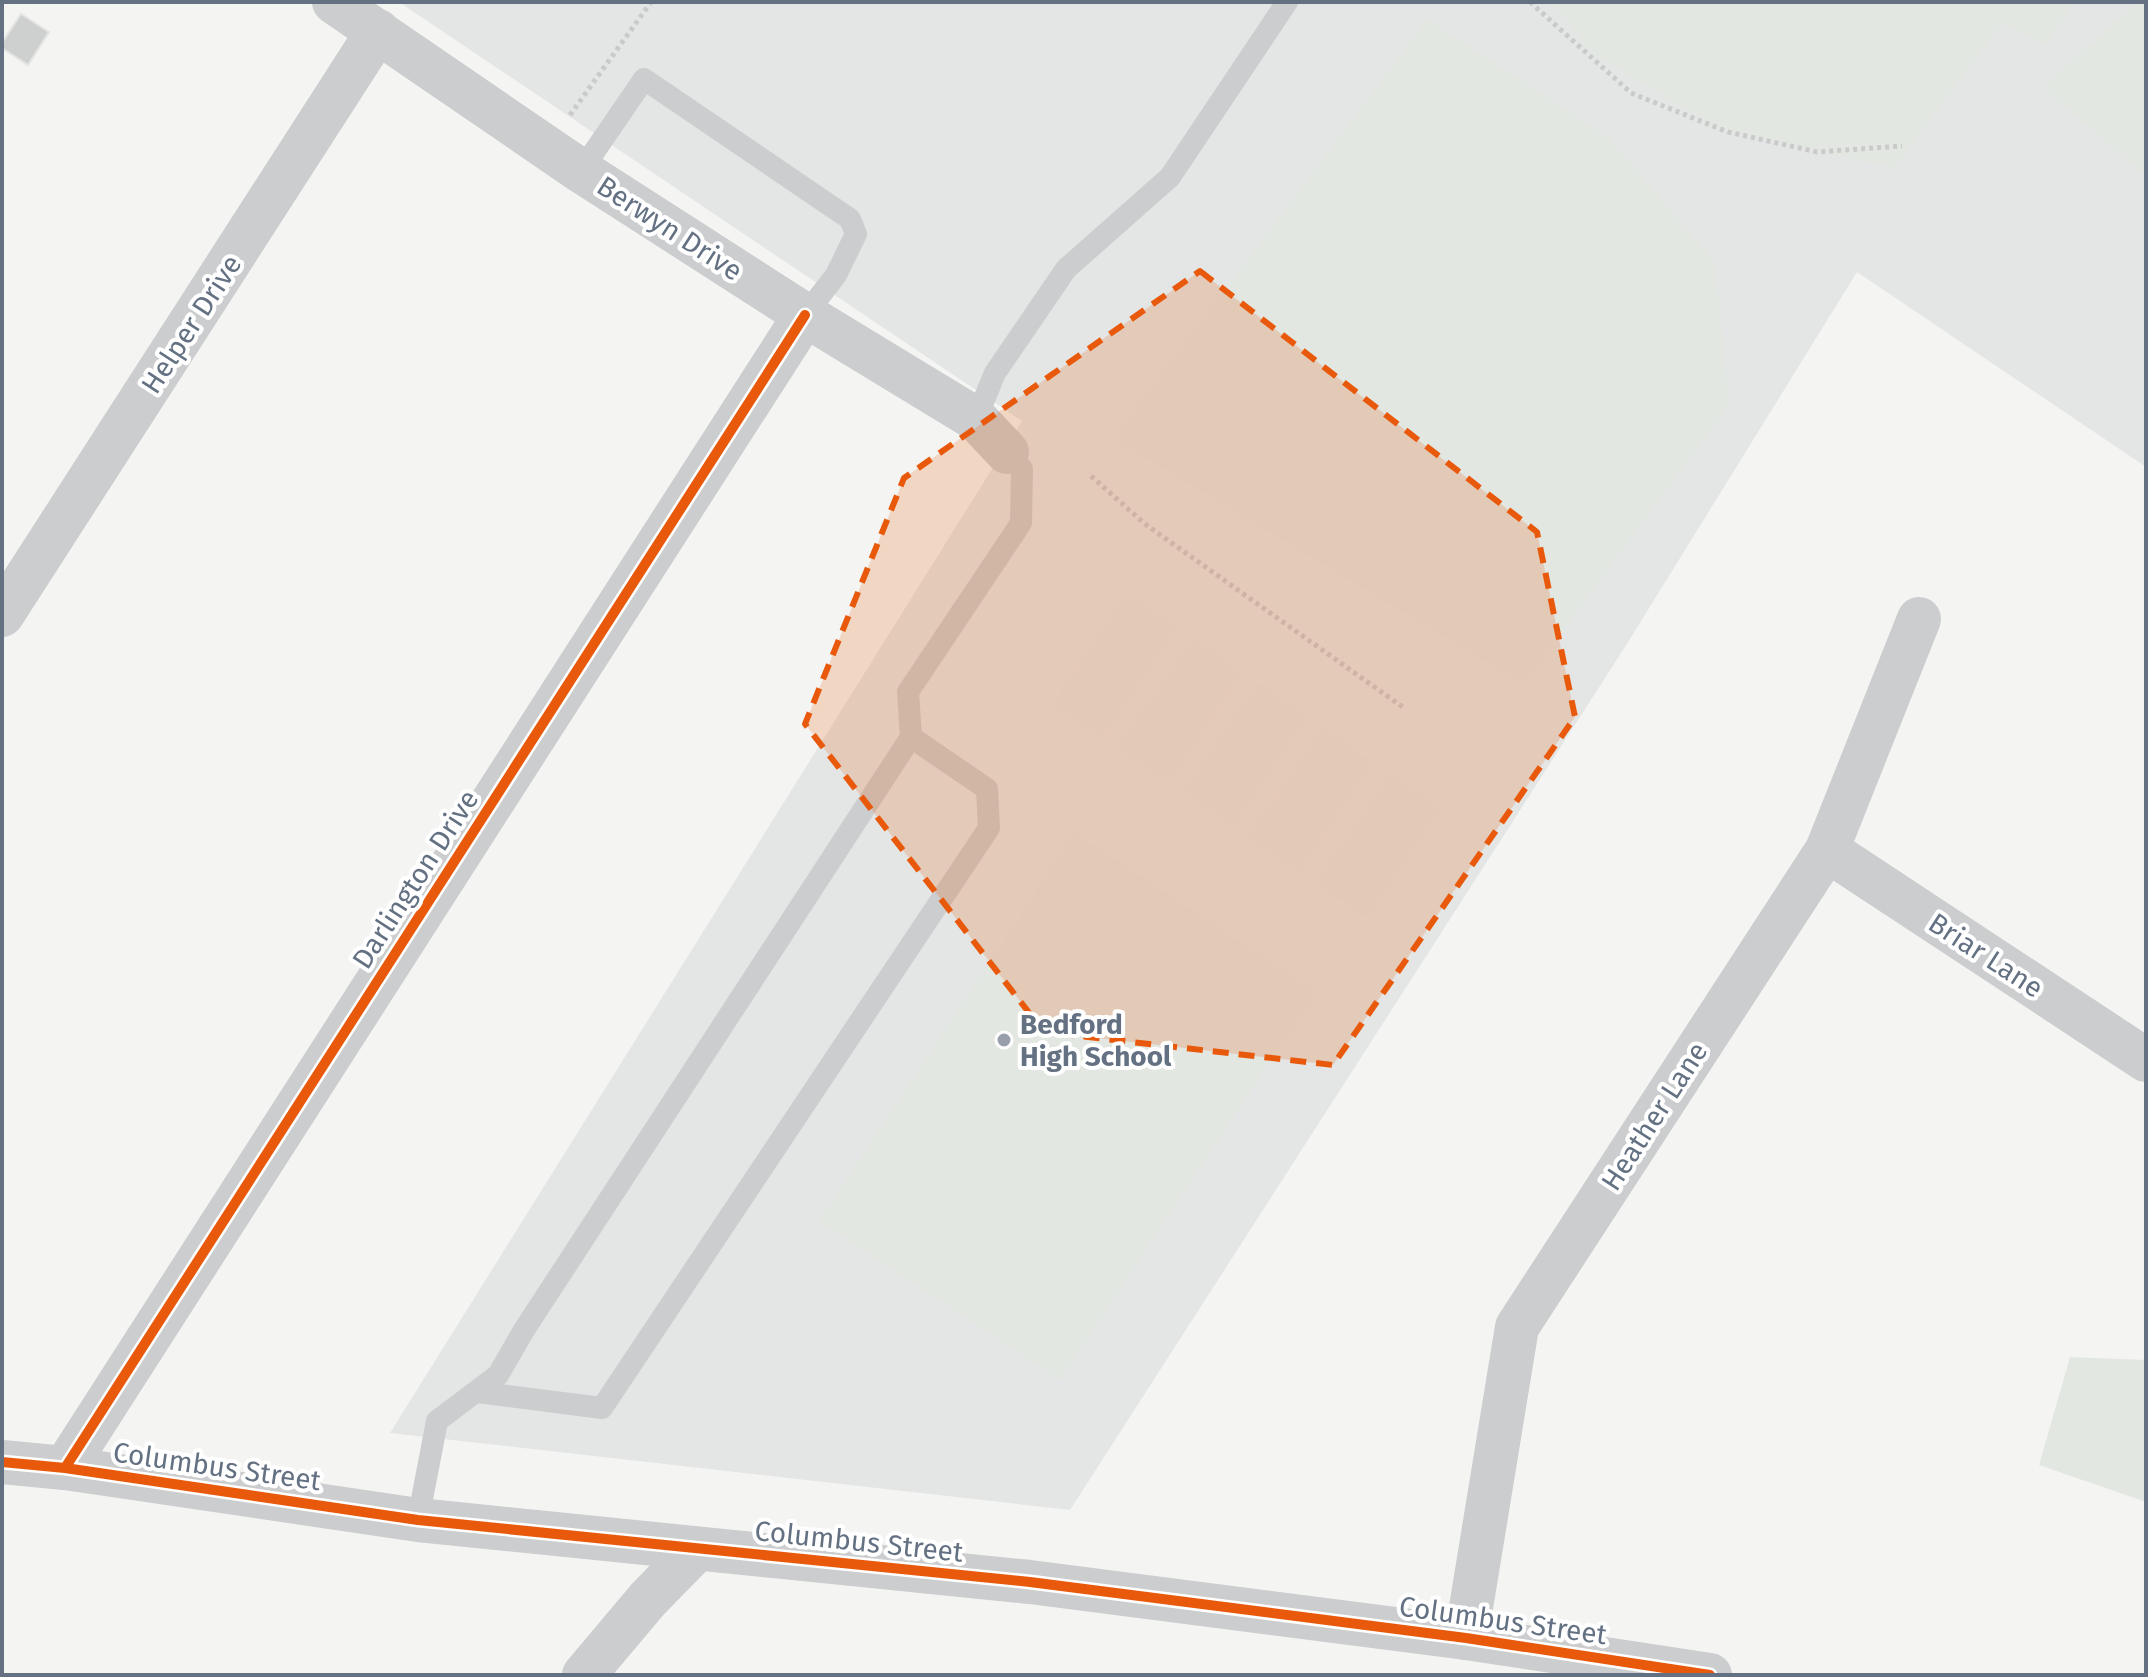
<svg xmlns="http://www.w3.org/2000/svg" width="2148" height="1677" viewBox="0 0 2148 1677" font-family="'Fira Sans',sans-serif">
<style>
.built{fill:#e4e6e5}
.green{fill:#e3e7e1}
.building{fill:#ced0d0;stroke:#e4e4e2;stroke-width:2}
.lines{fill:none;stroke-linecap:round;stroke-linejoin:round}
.path{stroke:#cacacb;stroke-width:5;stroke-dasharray:4 4;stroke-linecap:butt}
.service{stroke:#cccdce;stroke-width:22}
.minor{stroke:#cccdce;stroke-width:44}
.tertiary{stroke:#cccdce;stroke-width:44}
.cycleway-casing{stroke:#fff;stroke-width:15}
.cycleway{stroke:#e8590c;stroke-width:10}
.marked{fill:#e8590c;fill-opacity:0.2;stroke:#e8590c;stroke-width:6;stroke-dasharray:16 10;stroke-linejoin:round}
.poi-dot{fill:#969faa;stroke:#fff;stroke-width:3}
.labels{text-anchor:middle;stroke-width:8;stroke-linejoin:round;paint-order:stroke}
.street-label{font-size:28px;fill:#647183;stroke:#fff}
.poi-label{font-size:28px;font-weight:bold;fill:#647183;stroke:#fff;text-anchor:start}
</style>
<rect width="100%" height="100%" fill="#f4f5f3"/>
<path class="built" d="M399,2H2146V467L1857,272L1625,647L1070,1510L390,1433L1022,421Z"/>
<path class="green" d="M1552,2H2075L2045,44L2003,22L1894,168L1716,128L1590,51Z
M2138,2H2146V177L2043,87Z
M1427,19L1608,137L1715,262L1729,405L1524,684L1114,439Z
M1128,594L1176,628L1103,738L1052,704Z
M1193,639L1242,673L1168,782L1118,748Z
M1259,683L1307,717L1234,826L1184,792Z
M1324,728L1372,762L1299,871L1248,837Z
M1391,774L1440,808L1366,917L1316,883Z
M1075,833L1316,992L1060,1380L819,1221Z
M2070,1357L2146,1360V1502L2039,1465Z"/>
<path class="building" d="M21,14L49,32L28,65L2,48V43Z"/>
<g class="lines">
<path class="path" d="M1530,2L1631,93L1728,132L1817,152L1902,146
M570,115L651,2
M1091,476L1145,524L1404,708"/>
<path class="service" d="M581,171L644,79L850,219L856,234L836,275L805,315
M976,419L995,373L1066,269L1170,177L1287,2
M477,1392L602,1408L989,828L987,789L911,737
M418,1520L437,1421L498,1375L524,1330L911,737L908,692L1021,523L1022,469L1007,452"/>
<path class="minor" d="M334,2L581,171L805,315L976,419L1007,452
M2,615L378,31
M1827,850L2146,1060
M65,1468L805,315
M1466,1638L1517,1327L1827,850L1919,619
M584,1675L648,1599L697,1549"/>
<path class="tertiary" d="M2,1462L65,1468L418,1520L1030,1582L1466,1638L1710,1675"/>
<defs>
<path id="cycleway" d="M2,1462L65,1468L418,1520L1030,1582L1466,1638L1710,1675
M65,1468L805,315"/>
</defs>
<use href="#cycleway" class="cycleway-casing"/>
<use href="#cycleway" class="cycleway"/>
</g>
<path class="marked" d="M1200,271L1537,532L1575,717L1333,1065L1044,1032L805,724L904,478Z"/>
<circle class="poi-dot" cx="1004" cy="1040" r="8"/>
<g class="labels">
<g class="street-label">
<text transform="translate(670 228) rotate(33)" y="10">Berwyn Drive</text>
<text transform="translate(191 324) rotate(-57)" y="10">Helper Drive</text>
<text transform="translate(415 879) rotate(-57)" y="10">Darlington Drive</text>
<text transform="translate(1986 955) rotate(33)" y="10">Briar Lane</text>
<text transform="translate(1654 1116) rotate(-57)" y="10">Heather Lane</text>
<text transform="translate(217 1466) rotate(8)" y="10">Columbus Street</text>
<text transform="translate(859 1541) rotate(6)" y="10">Columbus Street</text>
<text transform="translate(1503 1620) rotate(8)" y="10">Columbus Street</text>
</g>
<g class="poi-label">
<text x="1020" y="1034">Bedford<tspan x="1020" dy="32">High School</tspan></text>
</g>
</g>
<rect width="2148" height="1677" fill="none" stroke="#647183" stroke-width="8"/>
</svg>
